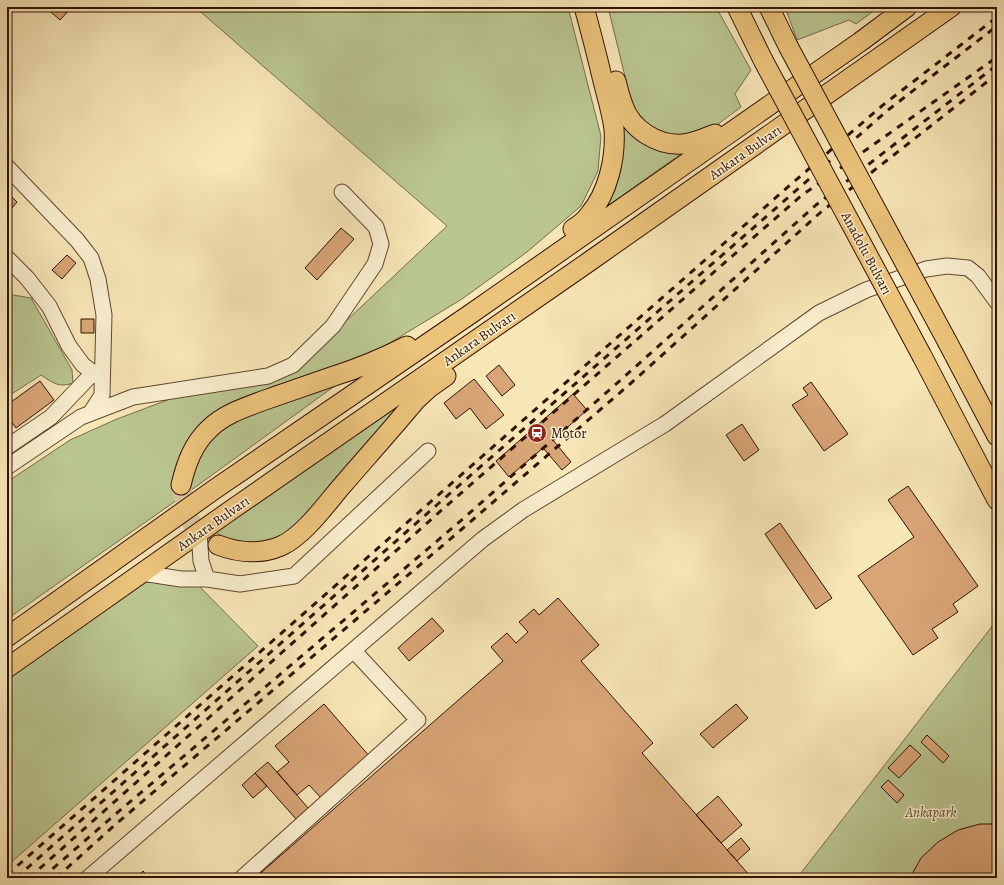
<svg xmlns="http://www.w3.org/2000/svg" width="1004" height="885" viewBox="0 0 1004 885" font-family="Alegreya,serif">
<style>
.green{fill:#bac690;stroke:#766c49}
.building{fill:#d8a576;stroke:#321102}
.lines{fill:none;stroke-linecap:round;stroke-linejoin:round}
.major-tunnel{stroke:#d9c69b;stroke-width:19;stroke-dasharray:19 10;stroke-linecap:butt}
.minor-casing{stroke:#63462f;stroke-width:17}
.major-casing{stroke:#321102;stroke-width:21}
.minor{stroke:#faefd0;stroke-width:15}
.major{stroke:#ecc37b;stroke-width:19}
.rail{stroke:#321102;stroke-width:3;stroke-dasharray:7 7;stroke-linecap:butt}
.major-bridge-casing{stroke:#321102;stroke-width:21;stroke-linecap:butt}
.major-bridge{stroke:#ecc37b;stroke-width:19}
.labels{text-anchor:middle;stroke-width:3;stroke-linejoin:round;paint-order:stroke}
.street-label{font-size:14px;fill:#321102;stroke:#faefd0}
.poi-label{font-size:14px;fill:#321102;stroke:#faefd0;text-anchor:start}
.park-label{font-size:14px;font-style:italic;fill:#625034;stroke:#faefd0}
</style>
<rect width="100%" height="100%" fill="#f7e6b6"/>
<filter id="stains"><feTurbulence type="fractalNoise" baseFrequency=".005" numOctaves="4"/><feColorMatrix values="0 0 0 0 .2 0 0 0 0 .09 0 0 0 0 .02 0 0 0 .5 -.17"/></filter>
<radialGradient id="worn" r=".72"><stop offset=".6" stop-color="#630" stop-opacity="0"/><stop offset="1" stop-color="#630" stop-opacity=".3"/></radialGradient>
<path class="green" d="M195,7H568L601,136L598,171L581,206L527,252L462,299L375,352L271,387L220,412L199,431L181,452L172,486L216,430L237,418L343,380L190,491L7,619V482L70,440L117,419L170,399L294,370L447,226Z
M608,7H716L751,70L735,94L741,107L710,130L673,137L653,130L637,114L631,101Z
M785,7H879L856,24L849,20L797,40Z
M615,104L665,152L681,154L603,209Z
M7,294L31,298L72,370L73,383C59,388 53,383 41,375L7,397Z
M397,407L340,479L297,528L270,543L241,547L215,532Z
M141,582L197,584L258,646L7,866V679Z
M997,620V878H797Z"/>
<path class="building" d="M45,7H72L60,20Z
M8,193L17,202L7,214V194Z
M341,228L354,239L317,280L305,268Z
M67,255L76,263L62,279L52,270Z
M81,319H94V333H81Z
M499,365L515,385L502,396L486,376Z
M474,379L504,415L486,429L470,408L456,419L444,403Z
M40,381L54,400L16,428L7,416V405Z
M811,382L848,434L824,451L792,405L808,395L803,388Z
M573,394L587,410L553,440L571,462L562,470L543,448L509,477L496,461Z
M742,424L759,450L744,461L726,435Z
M908,486L978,586L953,604L958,612L932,629L938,638L913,655L858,576L914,537L888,500Z
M780,523L832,598L816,609L765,534Z
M558,598L599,645L581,661L653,743L642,753L751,877L749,878H255L503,661L491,647L507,633L516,643L528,632L519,622L534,609L539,615Z
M432,618L444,631L409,661L398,648Z
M324,704L371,758L323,800L309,785L297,795L277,772L289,762L275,746Z
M736,704L748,718L713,748L700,734Z
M927,735L949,756L943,763L921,742Z
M910,745L921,755L899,778L888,768Z
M268,762L309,809L297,820L255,773Z
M255,773L267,786L253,798L242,785Z
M888,780L904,795L897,803L881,787Z
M718,796L742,825L721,843L696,815Z
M980,824H997V878H910L921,858L938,842L958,830Z
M741,838L750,849L737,861L727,850Z
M143,871L149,878H136Z"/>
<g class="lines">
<path class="major-tunnel" d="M181,485L189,518L199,534L218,545"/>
<defs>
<path id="minor" d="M7,167L77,240L91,258L98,279L104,315L102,395L91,412
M7,258L27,278L49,306L69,346L83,365L102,379
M7,447L51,417L93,373
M7,467L81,417L133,397L268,376L293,365L333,326L375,264L381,244L376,227L342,192
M199,532L201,561L207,579
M142,573L181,579H207L240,584L294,576L428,451
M88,878L483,539L523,510L665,424L819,313L866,290L926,269L947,266L968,268L978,276L997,302
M242,878L418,720L354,651"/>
<path id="major" d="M737,7L763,60
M769,7L788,46
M616,81C618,89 620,97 623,105C631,129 657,146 683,144C694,143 705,138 715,134
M573,229C579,225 585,221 589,215C608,193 616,158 614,129C612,113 607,97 603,81C597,56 591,32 584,7
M948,343L997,436
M922,356L997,500
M181,485C186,464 193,444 209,429C224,414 246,407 265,400C288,392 311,384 334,376C360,368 383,358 407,346
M218,545C239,553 260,555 281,546C303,536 324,507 340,488C365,459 391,430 416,400L429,388L446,376
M7,637L215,489L472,313L860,42L907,7
M7,668L234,508L590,261L951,7"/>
</defs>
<use href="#minor" class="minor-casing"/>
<use href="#major" class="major-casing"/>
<use href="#minor" class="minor"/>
<use href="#major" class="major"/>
<path class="rail" d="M7,875L789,186L883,105L997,17
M16,878L439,503L888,110L997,26
M29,878L444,508L801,196L997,57
M42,878L111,818L457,524L624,377L816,205L997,65
M56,878L116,824L462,529L630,384L821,212L997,74"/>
<defs>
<path id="major-bridge" d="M788,46L948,343
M763,60L922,356"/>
</defs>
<use href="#major-bridge" class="major-bridge-casing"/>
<use href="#major-bridge" class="major-bridge"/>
</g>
<defs>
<symbol id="station-disc" viewBox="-11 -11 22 22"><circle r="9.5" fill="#8f2418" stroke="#faefd0"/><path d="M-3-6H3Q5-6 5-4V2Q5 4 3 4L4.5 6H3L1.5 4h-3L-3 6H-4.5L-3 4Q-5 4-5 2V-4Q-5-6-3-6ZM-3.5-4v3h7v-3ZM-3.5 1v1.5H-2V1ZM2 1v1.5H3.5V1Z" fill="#fff"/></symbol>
</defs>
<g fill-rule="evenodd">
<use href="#station-disc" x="526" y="422" width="22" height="22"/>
</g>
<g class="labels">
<g class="street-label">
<text transform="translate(745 152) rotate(-35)" y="5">Ankara Bulvarı</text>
<text transform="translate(867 253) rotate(62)" y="5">Anadolu Bulvarı</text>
<text transform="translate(479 338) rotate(-35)" y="5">Ankara Bulvarı</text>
<text transform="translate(213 523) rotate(-35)" y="5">Ankara Bulvarı</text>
</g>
<g class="poi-label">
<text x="551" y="438">Motor</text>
</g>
<g class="park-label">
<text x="931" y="817">Ankapark</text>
</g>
</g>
<rect width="1004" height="885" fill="none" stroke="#f7e6b6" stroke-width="24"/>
<rect x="8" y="8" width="988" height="869" fill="none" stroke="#321102" stroke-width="2"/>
<rect x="12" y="12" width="980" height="861" fill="none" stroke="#321102"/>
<rect width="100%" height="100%" filter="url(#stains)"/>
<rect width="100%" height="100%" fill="url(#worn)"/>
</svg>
